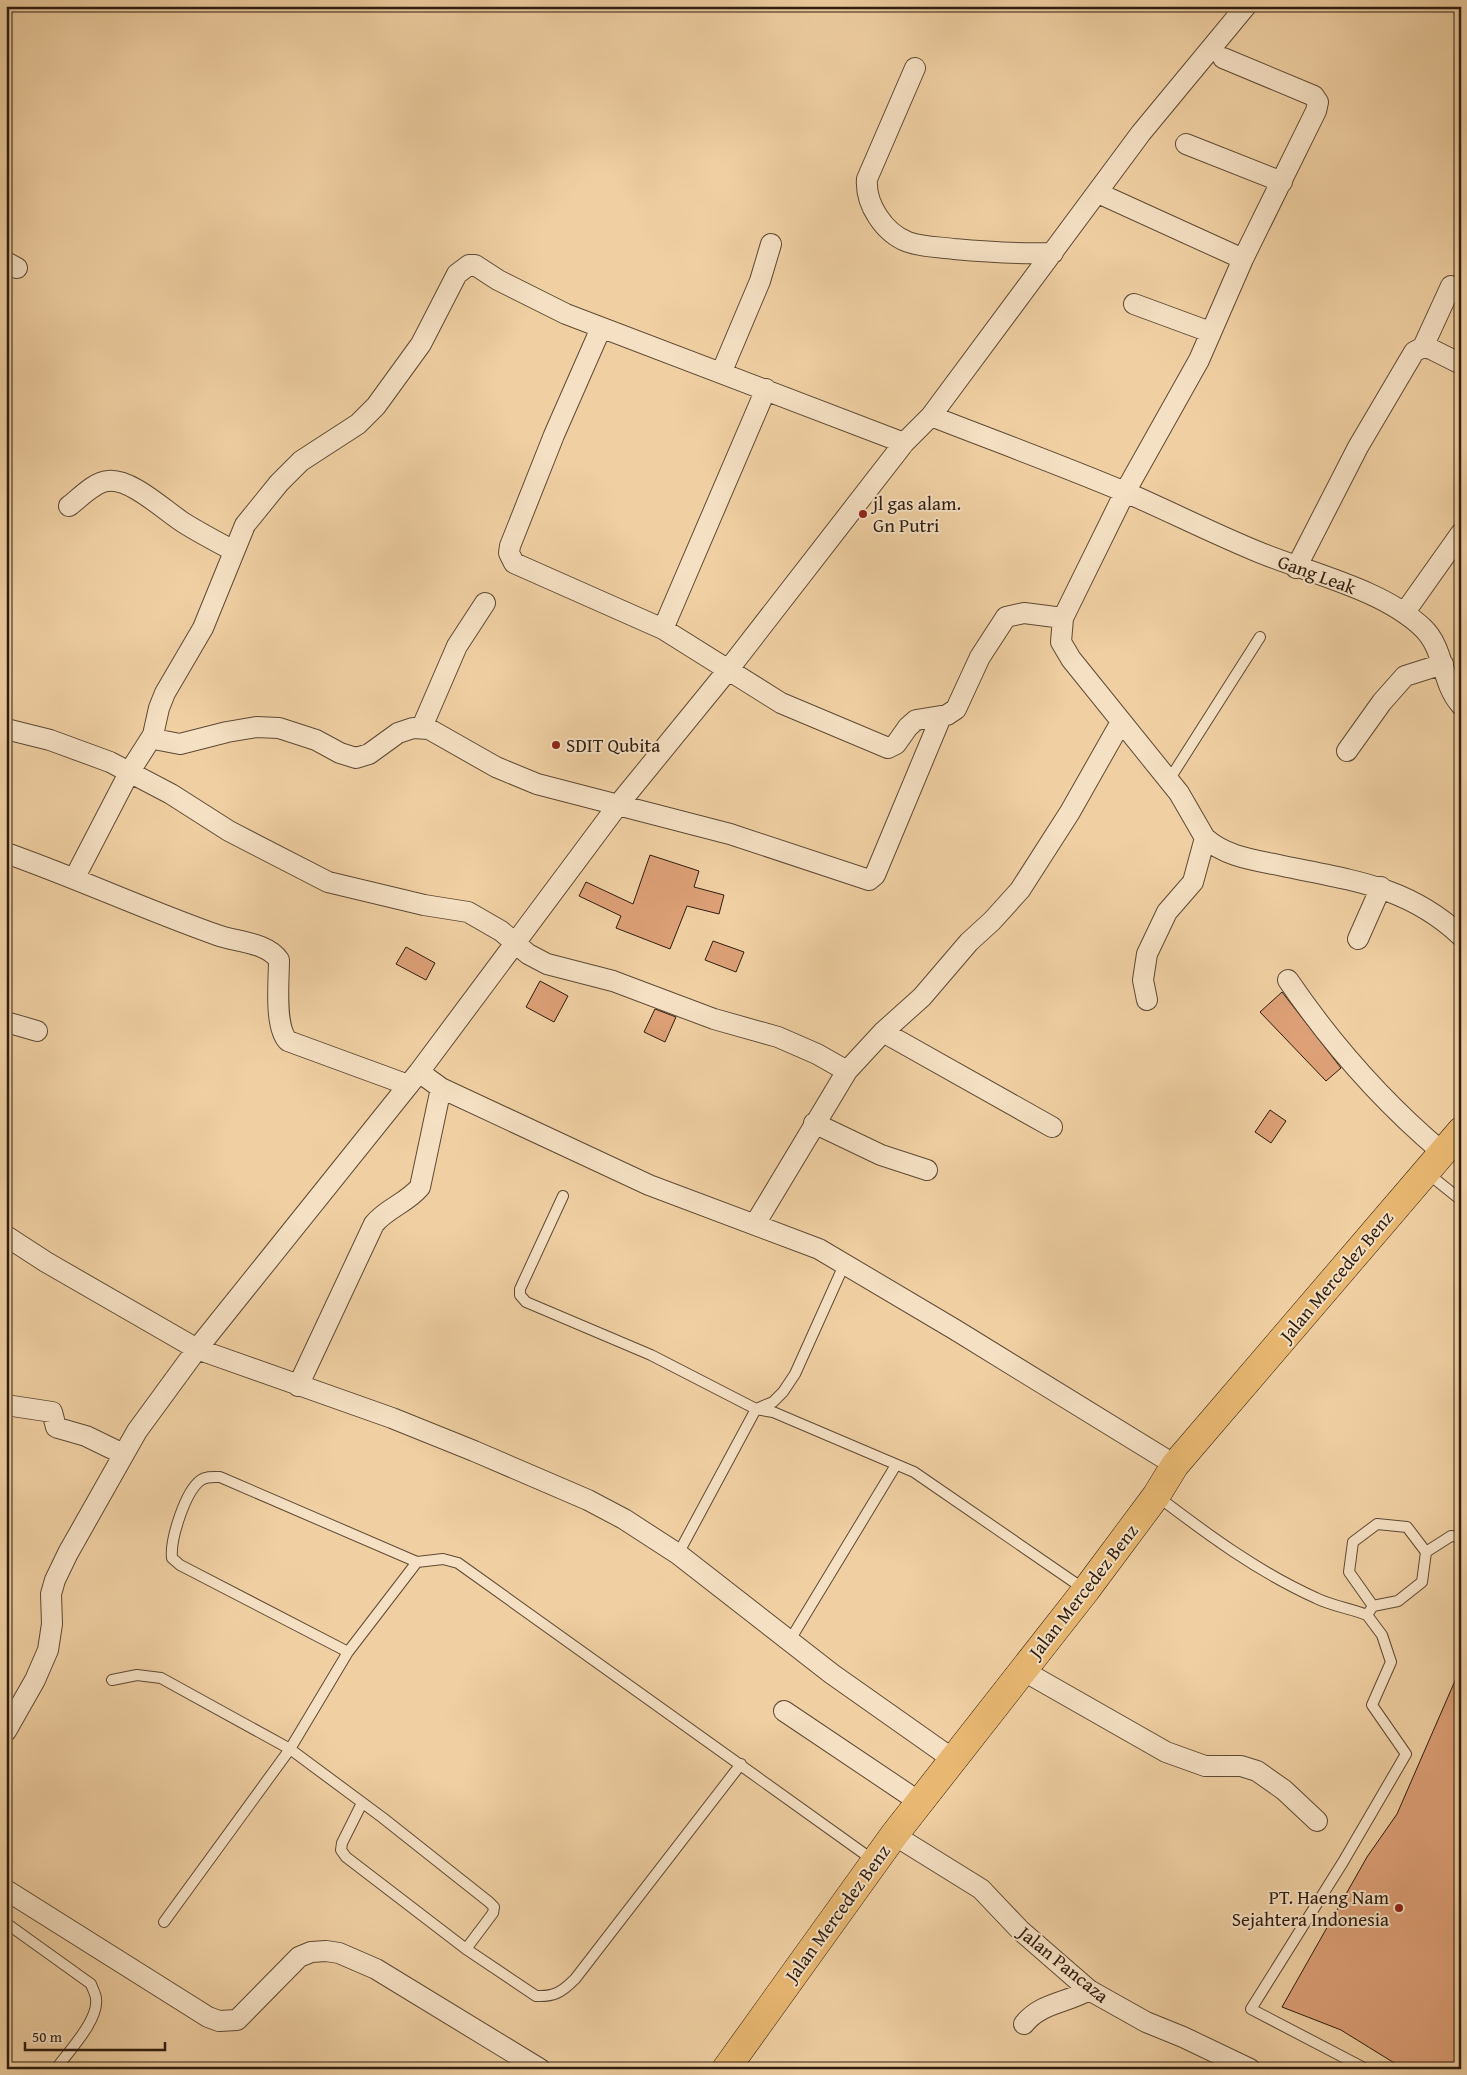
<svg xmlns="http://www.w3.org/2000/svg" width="1467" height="2075" viewBox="0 0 1467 2075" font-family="'Gentium Book Plus',serif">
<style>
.building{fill:#dda077;stroke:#2e1c0f}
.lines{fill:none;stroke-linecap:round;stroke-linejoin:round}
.service-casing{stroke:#5e4934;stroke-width:12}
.minor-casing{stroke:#5e4934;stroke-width:22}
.primary-casing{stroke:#2e1c0f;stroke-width:29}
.service{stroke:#f5e0c3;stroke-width:10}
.minor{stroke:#f5e0c3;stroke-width:20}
.primary{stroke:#e8b872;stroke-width:28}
.poi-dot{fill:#8f2418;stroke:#f5e0c3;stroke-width:2}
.labels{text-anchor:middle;stroke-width:4;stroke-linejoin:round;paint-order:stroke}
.poi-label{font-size:19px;fill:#2e1c0f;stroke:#f5e0c3;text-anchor:start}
.street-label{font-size:19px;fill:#2e1c0f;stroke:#f5e0c3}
</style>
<rect width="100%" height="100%" fill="#f0d0a3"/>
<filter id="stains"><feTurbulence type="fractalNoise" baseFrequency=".004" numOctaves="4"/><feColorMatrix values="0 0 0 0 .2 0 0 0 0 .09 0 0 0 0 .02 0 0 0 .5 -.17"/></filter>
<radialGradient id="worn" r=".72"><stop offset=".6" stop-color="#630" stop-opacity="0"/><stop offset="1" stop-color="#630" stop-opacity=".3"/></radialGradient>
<path class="building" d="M650,855L699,871L694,887L724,895L719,914L687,906L670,949L616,928L621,916L579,896L586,882L633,904Z
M713,941L744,952L736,972L705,960Z
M406,947L435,963L426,980L396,964Z
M540,981L568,996L554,1022L526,1007Z
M1282,992L1341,1068L1326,1081L1260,1012Z
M655,1009L676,1017L665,1042L644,1032Z
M1270,1110L1286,1121L1271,1143L1255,1132Z
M1461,1667V2069H1404L1341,2030L1282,2007L1367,1857L1397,1814Z"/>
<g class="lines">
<defs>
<path id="service" d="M1169,780L1260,637
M1426,1172L1461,1200
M563,1196L520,1289V1295L526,1302L651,1355L756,1409L773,1412L914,1472L1084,1589
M1157,1496C1207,1534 1258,1572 1316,1598C1329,1605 1352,1609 1367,1615L1373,1606
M1377,1524L1407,1527L1426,1552L1422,1582L1398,1601L1373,1606L1349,1572L1353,1542Z
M1426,1552L1451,1536L1461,1537
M678,1554L756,1409L773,1402L783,1392L795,1374L844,1265
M417,1562L220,1477C213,1477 207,1476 201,1480C185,1491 170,1540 172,1558L180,1565L348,1652L290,1749L383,1818L489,1902L494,1907L493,1913L466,1949L536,1996C554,1997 562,1992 575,1979L741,1764
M790,1640L896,1465
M348,1652L417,1562L443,1559L458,1563L873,1860
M112,1680L137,1675L161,1678L290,1749L164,1922
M362,1803L342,1843L341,1850L346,1857L466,1949
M6,1923L91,1984C92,1988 96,1994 96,1999C99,2020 68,2052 56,2069
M1366,2069L1251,2009L1343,1862L1406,1754L1372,1705L1391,1662L1382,1635L1367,1615"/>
<path id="minor" d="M1223,58L1314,96L1318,102L1316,111L1243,259L1199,360L1125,492L1063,618L1061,642L1071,659L1179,793L1205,838C1226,857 1255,860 1283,866C1350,880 1408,886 1461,936
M915,68L867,179C865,204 884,233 908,242C922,247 939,247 954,249C987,252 1020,254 1053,253
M1186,144L1282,182
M1098,193L1243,259
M6,262L17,268
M1134,304L1210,332
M601,328L554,435L510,546L509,553L514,563L663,629L781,703L888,748L896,744L908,727L916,720L947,715L956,709L980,657L1006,617L1024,613L1063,618
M1423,347L1451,286L1461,290
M722,371L760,281L771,244
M931,416C995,441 1061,465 1125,492C1169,511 1212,533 1256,551C1308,573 1383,589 1423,628C1445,649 1441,683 1461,705
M904,443L566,314L498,280L475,265H469L457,274L421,344L376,406L358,424L301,461L279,483L245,525L203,628L165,693L159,708L153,735L159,740L180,744L227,732L256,727L279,728L316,740L340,753L356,758L369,754L398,733L413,728L429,729L496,767L537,784L730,834L869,880L875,875L941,717
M69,506C80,498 94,482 108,481C131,478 165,511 184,523C200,533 217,542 234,551
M1296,568L1358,447L1414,352L1423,347L1431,349L1461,364
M1405,612L1461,533
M663,629L766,389
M422,727L457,646L485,603
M6,729L50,740L110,762L171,794L229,831L328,882L424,905L468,912L501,931L528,954L547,964L613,981L714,1019L778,1037L817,1054L847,1071
M1347,751L1382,702L1405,676L1443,664
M6,853C77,878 146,910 217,935C236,942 267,942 279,960C279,980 274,1027 288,1041L408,1085
M75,877L130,771L153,735
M1358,939L1381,887
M1288,980C1331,1043 1384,1103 1442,1152
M1147,1000L1143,980L1147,954L1167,912L1193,882L1205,838
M6,1022L37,1031
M883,1032L1052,1127
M419,1072L441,1088L649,1185L819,1249L954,1329L1175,1465
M814,1123L881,1155L927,1170
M755,1224L847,1071L883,1032L922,997L969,942L992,921L1020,890L1070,812L1121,722
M6,1236L46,1262L197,1349L392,1418L474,1451L588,1500L624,1519L678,1554L832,1674L954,1760
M298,1386L374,1224C387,1208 407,1203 420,1187L441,1088
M6,1405L52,1412L56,1427L58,1428L86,1436L123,1454
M1022,1670L1166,1752L1205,1766H1241L1257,1771L1284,1790L1317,1821
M784,1711L921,1803
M6,1731L35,1680L48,1650L52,1624L51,1594L55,1580L68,1553L137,1431L197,1349L419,1072L618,805L728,670L904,443L931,416L1141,133L1246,6
M894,1835L981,1889L1020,1930L1089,1990L1146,2022L1183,2037L1250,2069
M6,1890L208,2017L219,2021L237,2020L299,1957L311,1952L326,1951L339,1953L376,1969L540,2069
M1024,2024C1040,2003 1067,2003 1089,1990"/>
<path id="primary" d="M726,2069L894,1835L1086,1590L1156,1496L1175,1465L1461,1131"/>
</defs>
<use href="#service" class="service-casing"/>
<use href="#minor" class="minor-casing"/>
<use href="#primary" class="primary-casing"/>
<use href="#service" class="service"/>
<use href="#minor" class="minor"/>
<use href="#primary" class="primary"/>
</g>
<g class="poi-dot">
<circle cx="863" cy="514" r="5"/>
<circle cx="556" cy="745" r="5"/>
<circle cx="1399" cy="1908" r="5"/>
</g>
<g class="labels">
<g class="poi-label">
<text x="873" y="510">jl gas alam.<tspan x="873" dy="22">Gn Putri</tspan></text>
<text x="566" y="752">SDIT Qubita</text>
<text x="1389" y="1904" text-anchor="end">PT. Haeng Nam<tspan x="1389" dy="22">Sejahtera Indonesia</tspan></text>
</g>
<g class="street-label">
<text transform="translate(1317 574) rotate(20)" y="7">Gang Leak</text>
<text transform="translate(1336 1276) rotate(-50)" y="7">Jalan Mercedez Benz</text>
<text transform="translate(1083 1591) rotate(-52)" y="7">Jalan Mercedez Benz</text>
<text transform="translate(837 1913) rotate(-54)" y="7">Jalan Mercedez Benz</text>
<text transform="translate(1064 1964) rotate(39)" y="7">Jalan Pancaza</text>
</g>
</g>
<rect width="1467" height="2075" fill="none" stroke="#f0d0a3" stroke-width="25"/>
<rect x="8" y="8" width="1452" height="2060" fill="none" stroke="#2e1c0f" stroke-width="2.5"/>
<rect x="12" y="12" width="1442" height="2050" fill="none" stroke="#2e1c0f"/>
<path d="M25 2042v8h140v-8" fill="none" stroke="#2e1c0f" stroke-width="2.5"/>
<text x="32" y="2042" font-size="15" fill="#2e1c0f" stroke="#f5e0c3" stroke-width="4" paint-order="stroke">50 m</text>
<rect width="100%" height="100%" filter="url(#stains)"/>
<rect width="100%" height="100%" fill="url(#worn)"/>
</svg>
